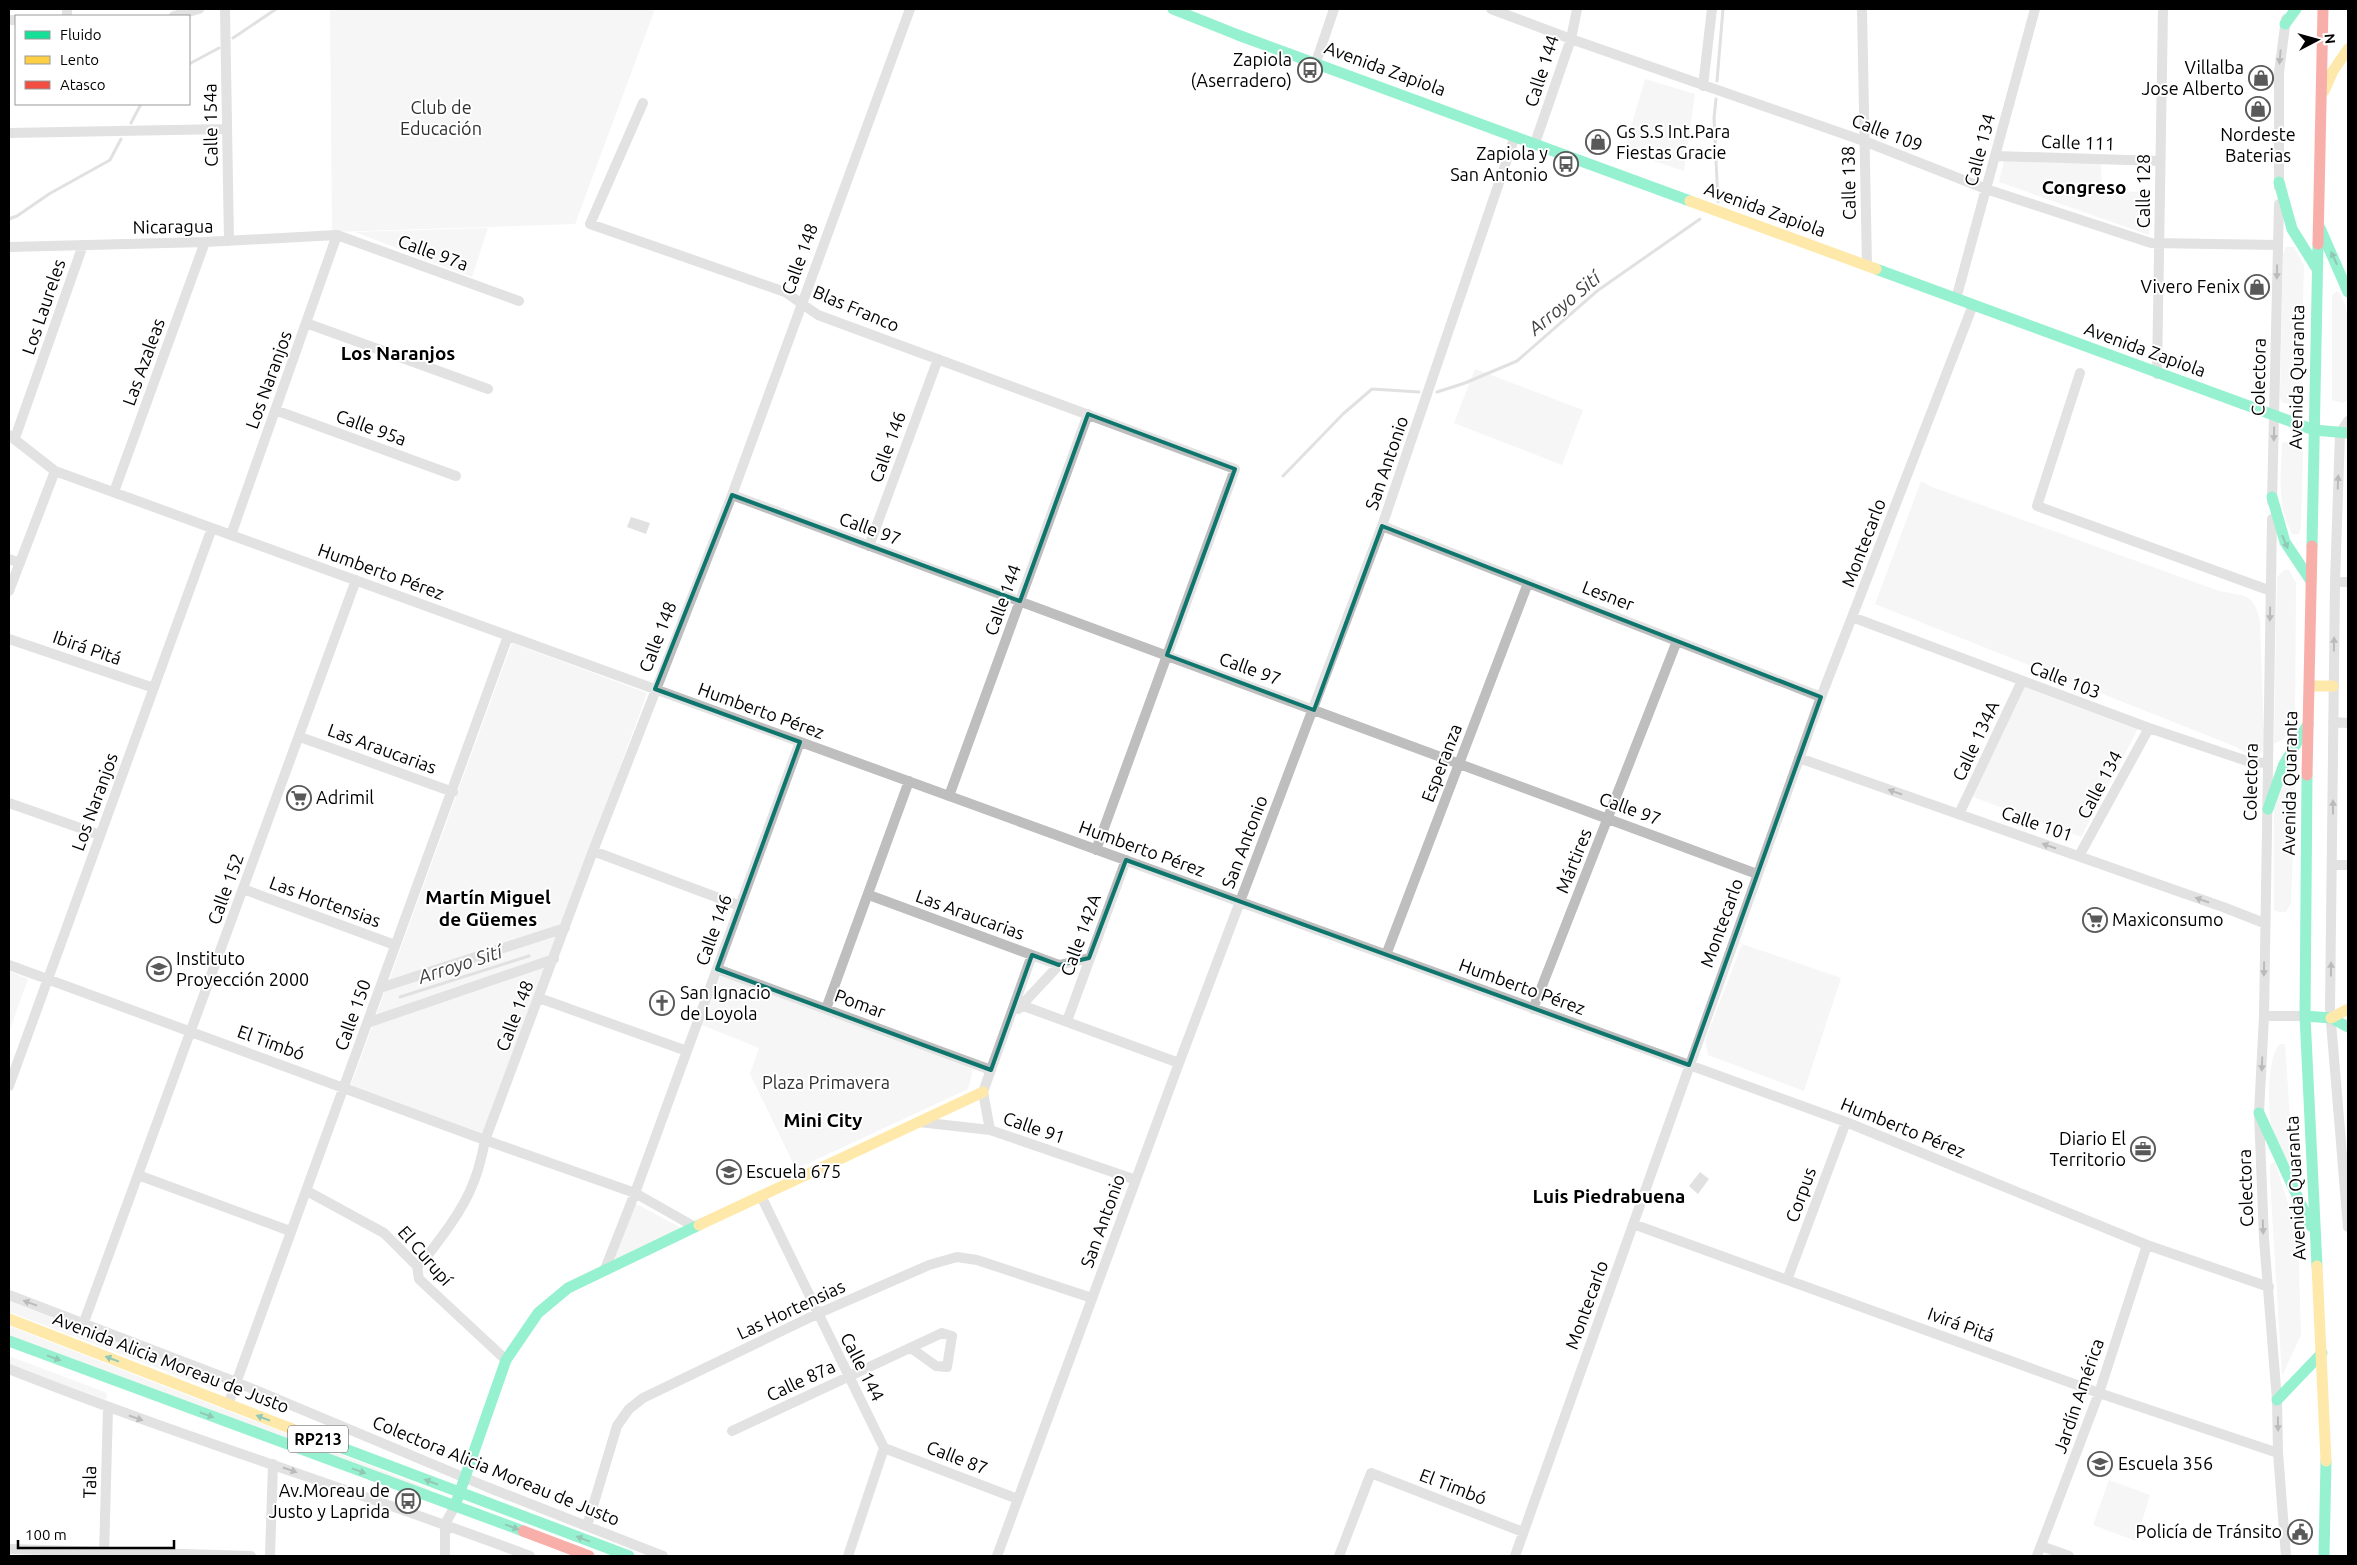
<svg xmlns="http://www.w3.org/2000/svg" width="2357" height="1565" viewBox="0 0 2357 1565" font-family="Ubuntu,sans-serif">
<style>
.green{fill:#eaeaea}
.water{fill:#bcbcbc}
.lines{fill:none;stroke-linecap:round;stroke-linejoin:round}
.stream{stroke:#bcbcbc;stroke-width:3}
.street{stroke:#bebebe;stroke-width:10}
.fast{stroke:#16e098;stroke-width:11}
.slow{stroke:#ffcf43;stroke-width:11}
.jam{stroke:#f24e42;stroke-width:11}
.oneway{fill:#686868}
.oneway2{fill:#0d865b}
.marked{fill:none;stroke:#0f766e;stroke-width:4;stroke-linejoin:round}
.labels{text-anchor:middle;stroke-width:4;stroke-linejoin:round;paint-order:stroke}
.shield{fill:#fff;stroke:#4c4c4c;stroke-width:1}
.shield-label{font-size:16px;font-weight:bold;fill:#000}
.poi-label{font-size:18px;fill:#000;stroke:#fff;text-anchor:end}
.street-label{font-size:18px;fill:#000;stroke:#fff}
.park-label{font-size:18px;fill:#303030;stroke:#fff}
.neighbourhood-label{font-size:19px;font-weight:bold;fill:#000;stroke:#fff}
.water-label{font-size:19px;font-style:italic;fill:#414141;stroke:#fff}
</style>
<rect width="100%" height="100%" fill="#fff"/>
<path class="green" d="M330,9H655L575,224L332,232Z
M1645,79L1695,94L1684,171L1624,151Z
M2004,161L2101,164L2102,189L2149,193V235L1999,182Z
M488,228L472,277L355,232Z
M2286,247H2294L2304,266L2300,399L2292,404L2283,403L2280,398L2283,254Z
M2337,291C2355,304 2348,376 2348,399L2343,403L2332,400V295Z
M1475,369L1583,410L1562,465L1454,423Z
M2291,441L2299,444L2303,450L2301,527L2299,534L2293,535C2276,507 2281,475 2282,443Z
M1921,481L1932,487L2219,591C2244,596 2255,593 2260,622L2264,742L2262,752C2252,760 2244,750 2234,746L1875,604Z
M2284,570H2289L2296,583L2295,724L2285,738L2274,744L2277,577Z
M512,643L647,693L485,1137L350,1087Z
M2022,678L2140,725L2081,837L1973,797Z
M2294,761L2296,770L2291,903L2286,912H2279L2274,910V803Z
M1742,944L1841,978L1804,1091L1708,1055L1705,1041Z
M9,971L28,979L9,1032Z
M721,975L973,1069L968,1089L796,1169L750,1074L759,1048L702,1025Z
M2280,1044H2285L2294,1177C2288,1162 2273,1138 2271,1123C2268,1104 2267,1057 2280,1044Z
M2275,1162L2298,1235L2301,1335L2282,1376L2270,1179V1164Z
M631,1201L685,1230L610,1264Z
M9,1300L126,1344L222,1387L219,1391L9,1312Z
M9,1326L430,1489V1493L9,1336Z
M9,1356L107,1393L106,1400L9,1365Z
M2109,1480L2150,1495L2136,1541L2093,1525Z"/>
<path class="water" d="M631,517L650,523L646,534L627,527Z
M1700,1172L1709,1179L1698,1194L1689,1186Z"/>
<g class="lines">
<path class="stream" d="M233,38L276,9
M189,64L219,48
M1717,81L1723,9
M1716,99L1714,118L1718,202
M131,123L141,104
M9,219L17,216L49,194L110,160L121,139
M1437,392L1465,383L1517,361L1597,291L1700,219
M1283,476L1343,414L1372,389L1419,392
M400,997L529,956"/>
<path class="street" d="M67,9V16
M225,9L229,241
M1491,9L1571,39L1864,141L1986,189L2151,243L2278,245
M1862,9L1867,266
M174,16L199,9
M9,20H16
M1316,62L1334,9
M1703,86L1712,9
M643,103L590,224L785,292L818,315L1235,469L1096,850
M9,133L227,129
M1535,143L1571,39L1577,9
M1995,156L2160,161
M2279,187V72L2286,19
M9,247L205,242L337,235L519,301
M1956,299L2035,9
M306,323L488,389
M2080,373L2037,506L2271,591
M2157,374L2163,9
M275,410L456,476
M2348,421L2340,433L2335,582L2330,1010L2348,1227
M9,435L55,471L1846,1122L2147,1245L2269,1287
M15,438L83,245
M114,492L205,242
M732,495L1757,874
M2272,502L2279,204
M2272,519L2264,1016L2259,1113L2264,1239L2277,1400L2278,1453L2286,1556
M1382,526L1821,697
M231,535L337,235
M869,546L938,359
M9,559L20,563
M2335,582H2348
M9,591L55,471
M1852,617L2149,728L2250,762L2268,763
M9,639L154,688
M2333,722L2348,723
M300,737L453,792
M1799,758L2223,907L2264,923
M949,796L1088,414
M9,803L100,835
M1959,814L2022,681
M593,851L740,906
M2079,856L2149,728
M2333,865H2348
M243,889L395,945
M869,895L1059,965
M1386,955L1528,583
M9,965L485,1140L635,1193L695,1227
M717,969L991,1070
M380,988L565,928
M539,998L687,1051
M1021,1005L1179,1063
M826,1009L909,781
M1018,1009L1059,965L1089,958
M1533,1009L1677,641
M2264,1016H2305
M1067,1021L1126,860
M367,1023L554,959
M9,1086L212,528
M919,1122L990,1130L1136,1180
M990,1130L983,1092L1032,955
M138,1175L290,1231
M307,1191L384,1233L417,1266L419,1279L506,1360
M761,1196L884,1448L848,1556
M1633,1224L2099,1393L2278,1453
M417,1266C426,1259 433,1248 440,1239C465,1206 478,1181 485,1140L593,851L732,495L910,9
M605,1269L635,1193L800,742
M1787,1280L1846,1122
M9,1295L236,1382L487,1487L663,1556
M84,1322L356,580
M9,1369C181,1437 357,1491 530,1556
M228,1405L508,636
M732,1431L942,1333L952,1336L947,1367L936,1366L911,1348
M884,1448L1018,1499
M587,1526L617,1426L629,1409L643,1398L817,1314L929,1265L957,1257L977,1260L1092,1298
M2041,1546L2069,1556
M9,1549L251,1556
M104,1556L108,1408
M270,1556L273,1464
M445,1556V1524L455,1506
M997,1556L1179,1063L1382,526L1515,136
M1339,1556L1371,1473L1523,1532
M1515,1556L1821,697L1973,305
M2037,1556L2099,1393L2147,1245"/>
<path class="fast" d="M1173,9L1238,35L1690,201
M2285,24L2296,9
M2279,182L2292,229L2317,269
M2320,228L2348,292
M1876,269L2314,430L2348,433
M2272,497L2285,542L2311,581
M2312,546L2318,244
M2307,775L2305,1016L2317,1266
M2268,809L2284,764L2308,724
M2305,1016L2331,1018L2348,1027
M2259,1113L2311,1226
M9,1341L523,1531
M2277,1400L2322,1353
M305,1434L629,1556
M456,1503L506,1360L538,1313L568,1288L699,1225
M2324,1556L2326,1461"/>
<path class="slow" d="M2324,91L2333,71L2348,49
M1690,201L1876,269
M2309,686H2333
M2331,1018L2348,1009
M699,1225L983,1092
M2317,1266L2326,1461
M9,1319L305,1434"/>
<path class="jam" d="M2318,244L2323,9
M2307,775L2312,546
M523,1531L589,1556"/>
</g>
<defs><path id="oneway-solid" d="M-6-.8H1V-3.2L6.5 0L1 3.2V.8H-6Z" transform="scale(1.25)"/></defs>
<g class="oneway">
<use href="#oneway-solid" transform="translate(2280 57) rotate(95)"/>
<use href="#oneway-solid" transform="translate(2277 272) rotate(91)"/>
<use href="#oneway-solid" transform="translate(2274 434) rotate(91)"/>
<use href="#oneway-solid" transform="translate(2338 482) rotate(-88)"/>
<use href="#oneway-solid" transform="translate(2270 614) rotate(91)"/>
<use href="#oneway-solid" transform="translate(2334 644) rotate(-89)"/>
<use href="#oneway-solid" transform="translate(1895 792) rotate(-161)"/>
<use href="#oneway-solid" transform="translate(2333 807) rotate(-90)"/>
<use href="#oneway-solid" transform="translate(2049 846) rotate(-161)"/>
<use href="#oneway-solid" transform="translate(2202 900) rotate(-161)"/>
<use href="#oneway-solid" transform="translate(2264 969) rotate(91)"/>
<use href="#oneway-solid" transform="translate(2331 969) rotate(-89)"/>
<use href="#oneway-solid" transform="translate(2262 1064) rotate(92)"/>
<use href="#oneway-solid" transform="translate(2263 1227) rotate(88)"/>
<use href="#oneway-solid" transform="translate(30 1303) rotate(-160)"/>
<use href="#oneway-solid" transform="translate(136 1418) rotate(19)"/>
<use href="#oneway-solid" transform="translate(2278 1424) rotate(89)"/>
<use href="#oneway-solid" transform="translate(290 1470) rotate(19)"/>
</g>
<g class="oneway2">
<use href="#oneway-solid" transform="translate(2334 258) rotate(-115)"/>
<use href="#oneway-solid" transform="translate(2285 542) rotate(67)"/>
<use href="#oneway-solid" transform="translate(54 1358) rotate(20)"/>
<use href="#oneway-solid" transform="translate(112 1359) rotate(-159)"/>
<use href="#oneway-solid" transform="translate(207 1415) rotate(20)"/>
<use href="#oneway-solid" transform="translate(263 1418) rotate(-159)"/>
<use href="#oneway-solid" transform="translate(359 1471) rotate(20)"/>
<use href="#oneway-solid" transform="translate(431 1482) rotate(-159)"/>
<use href="#oneway-solid" transform="translate(512 1527) rotate(21)"/>
<use href="#oneway-solid" transform="translate(583 1539) rotate(-159)"/>
</g>
<path d="M0 0H2357V1565H0ZM1088,414L1235,469L1167,655L1314,710L1382,526L1821,697L1689,1065L1126,860L1089,958L1059,965L1032,955L991,1070L717,969L800,742L655,689L732,495L1020,601Z" fill="#fff" fill-opacity=".55" fill-rule="evenodd"/>
<path class="marked" d="M1088,414L1235,469L1167,655L1314,710L1382,526L1821,697L1689,1065L1126,860L1089,958L1059,965L1032,955L991,1070L717,969L800,742L655,689L732,495L1020,601Z"/>
<defs>
<symbol id="bus-ring" viewBox="-11 -11 22 22"><circle r="9.5" fill="#fff" stroke="#595959" stroke-width="1.5"/><path d="M-5-6H5V4H4V6H2V4H-2V6H-4V4H-5ZM-3.5-4V0h7V-4ZM-3.5 1.2v1.5H-2V1.2ZM2 1.2v1.5H3.5V1.2Z" fill="#595959"/></symbol>
<symbol id="shop-ring" viewBox="-11 -11 22 22"><circle r="9.5" fill="#fff" stroke="#595959" stroke-width="1.5"/><path d="M-5-2.5h2.3a2.7 3.5 0 0 1 5.4 0H5L5.5 6h-11ZM-1.5-2.5h3a1.5 2.3 0 0 0-3 0Z" fill="#595959"/></symbol>
<symbol id="supermarket-ring" viewBox="-11 -11 22 22"><circle r="9.5" fill="#fff" stroke="#595959" stroke-width="1.5"/><path d="M-6-5.5h2.5l.6 2H6L4.5 2H-2.5L-4.4-4H-6ZM-1.5 3.2a1.3 1.3 0 1 0 .1 0ZM3 3.2a1.3 1.3 0 1 0 .1 0Z" fill="#595959"/></symbol>
<symbol id="school-ring" viewBox="-11 -11 22 22"><circle r="9.5" fill="#fff" stroke="#595959" stroke-width="1.5"/><path d="M0-5L7-2L0 1L-7-2ZM-4 1L0 2.5L4 1V4Q0 6-4 4Z" fill="#595959"/></symbol>
<symbol id="church-ring" viewBox="-11 -11 22 22"><circle r="9.5" fill="#fff" stroke="#595959" stroke-width="1.5"/><path d="M-1.2-6h2.4v3.5h3.3v2.4h-3.3V6h-2.4V-.1h-3.3v-2.4h3.3Z" fill="#595959"/></symbol>
<symbol id="office-ring" viewBox="-11 -11 22 22"><circle r="9.5" fill="#fff" stroke="#595959" stroke-width="1.5"/><path d="M-6-3h4V-5.5h4V-3h4V5H-6ZM-1-4.5V-3h2v-1.5ZM-6 0V1H6V0Z" fill="#595959"/></symbol>
<symbol id="civic-ring" viewBox="-11 -11 22 22"><circle r="9.5" fill="#fff" stroke="#595959" stroke-width="1.5"/><path d="M-.6-6.5H3V-4.5H.6V-3L4-1V1h2V6H-6V1h2V-1L-.6-3ZM-1.2 2.5V6h2.4V2.5Z" fill="#595959"/></symbol>
</defs>
<g fill-rule="evenodd">
<use href="#bus-ring" x="1296" y="56" width="28" height="28"/>
<use href="#shop-ring" x="2247" y="64" width="28" height="28"/>
<use href="#shop-ring" x="2244" y="95" width="28" height="28"/>
<use href="#shop-ring" x="1584" y="128" width="28" height="28"/>
<use href="#bus-ring" x="1552" y="150" width="28" height="28"/>
<use href="#shop-ring" x="2243" y="273" width="28" height="28"/>
<use href="#supermarket-ring" x="285" y="784" width="28" height="28"/>
<use href="#supermarket-ring" x="2081" y="906" width="28" height="28"/>
<use href="#school-ring" x="145" y="955" width="28" height="28"/>
<use href="#church-ring" x="648" y="989" width="28" height="28"/>
<use href="#office-ring" x="2129" y="1135" width="28" height="28"/>
<use href="#school-ring" x="715" y="1158" width="28" height="28"/>
<use href="#school-ring" x="2086" y="1450" width="28" height="28"/>
<use href="#bus-ring" x="394" y="1487" width="28" height="28"/>
<use href="#civic-ring" x="2286" y="1518" width="28" height="28"/>
</g>
<g class="labels">
<rect class="shield" x="288" y="1425.5" width="60" height="27" rx="4"/>
<g class="shield-label">
<text x="318" y="1445">RP213</text>
</g>
<g class="poi-label">
<text x="1292" y="66">Zapiola<tspan x="1292" dy="21">(Aserradero)</tspan></text>
<text x="2244" y="74">Villalba<tspan x="2244" dy="21">Jose Alberto</tspan></text>
<text x="1616" y="138" text-anchor="start">Gs S.S Int.Para<tspan x="1616" dy="21">Fiestas Gracie</tspan></text>
<text x="2258" y="141" text-anchor="middle">Nordeste<tspan x="2258" dy="21">Baterias</tspan></text>
<text x="1548" y="160">Zapiola y<tspan x="1548" dy="21">San Antonio</tspan></text>
<text x="2240" y="293">Vivero Fenix</text>
<text x="316" y="804" text-anchor="start">Adrimil</text>
<text x="2112" y="926" text-anchor="start">Maxiconsumo</text>
<text x="176" y="965" text-anchor="start">Instituto<tspan x="176" dy="21">Proyección 2000</tspan></text>
<text x="680" y="999" text-anchor="start">San Ignacio<tspan x="680" dy="21">de Loyola</tspan></text>
<text x="2126" y="1145">Diario El<tspan x="2126" dy="21">Territorio</tspan></text>
<text x="746" y="1178" text-anchor="start">Escuela 675</text>
<text x="2118" y="1470" text-anchor="start">Escuela 356</text>
<text x="390" y="1497">Av.Moreau de<tspan x="390" dy="21">Justo y Laprida</tspan></text>
<text x="2282" y="1538">Policía de Tránsito</text>
</g>
<g class="street-label">
<text transform="translate(1385 69) rotate(20)" y="6">Avenida Zapiola</text>
<text transform="translate(1542 71) rotate(-72)" y="6">Calle 144</text>
<text transform="translate(211 125) rotate(-91)" y="6">Calle 154a</text>
<text transform="translate(1887 133) rotate(21)" y="6">Calle 109</text>
<text transform="translate(2078 143) rotate(2)" y="6">Calle 111</text>
<text transform="translate(1980 150) rotate(-75)" y="6">Calle 134</text>
<text transform="translate(1849 183) rotate(-91)" y="6">Calle 138</text>
<text transform="translate(2144 191) rotate(-90)" y="6">Calle 128</text>
<text transform="translate(1765 210) rotate(20)" y="6">Avenida Zapiola</text>
<text transform="translate(173 227) rotate(-1)" y="6">Nicaragua</text>
<text transform="translate(433 253) rotate(20)" y="6">Calle 97a</text>
<text transform="translate(800 259) rotate(-70)" y="6">Calle 148</text>
<text transform="translate(44 307) rotate(-71)" y="6">Los Laureles</text>
<text transform="translate(856 309) rotate(23)" y="6">Blas Franco</text>
<text transform="translate(2145 350) rotate(20)" y="6">Avenida Zapiola</text>
<text transform="translate(144 362) rotate(-70)" y="6">Las Azaleas</text>
<text transform="translate(2259 377) rotate(-89)" y="6">Colectora</text>
<text transform="translate(2297 377) rotate(-89)" y="6">Avenida Quaranta</text>
<text transform="translate(269 380) rotate(-70)" y="6">Los Naranjos</text>
<text transform="translate(371 428) rotate(20)" y="6">Calle 95a</text>
<text transform="translate(888 447) rotate(-70)" y="6">Calle 146</text>
<text transform="translate(1387 463) rotate(-71)" y="6">San Antonio</text>
<text transform="translate(870 529) rotate(20)" y="6">Calle 97</text>
<text transform="translate(1864 543) rotate(-69)" y="6">Montecarlo</text>
<text transform="translate(381 572) rotate(20)" y="6">Humberto Pérez</text>
<text transform="translate(1608 596) rotate(21)" y="6">Lesner</text>
<text transform="translate(1003 600) rotate(-70)" y="6">Calle 144</text>
<text transform="translate(658 637) rotate(-69)" y="6">Calle 148</text>
<text transform="translate(87 648) rotate(19)" y="6">Ibirá Pitá</text>
<text transform="translate(1250 669) rotate(20)" y="6">Calle 97</text>
<text transform="translate(2065 680) rotate(21)" y="6">Calle 103</text>
<text transform="translate(761 711) rotate(20)" y="6">Humberto Pérez</text>
<text transform="translate(1976 741) rotate(-65)" y="6">Calle 134A</text>
<text transform="translate(382 749) rotate(20)" y="6">Las Araucarias</text>
<text transform="translate(1442 763) rotate(-69)" y="6">Esperanza</text>
<text transform="translate(2251 782) rotate(-89)" y="6">Colectora</text>
<text transform="translate(2290 783) rotate(-89)" y="6">Avenida Quaranta</text>
<text transform="translate(2100 785) rotate(-62)" y="6">Calle 134</text>
<text transform="translate(95 802) rotate(-70)" y="6">Los Naranjos</text>
<text transform="translate(1630 809) rotate(20)" y="6">Calle 97</text>
<text transform="translate(2037 824) rotate(19)" y="6">Calle 101</text>
<text transform="translate(1245 842) rotate(-69)" y="6">San Antonio</text>
<text transform="translate(1142 849) rotate(20)" y="6">Humberto Pérez</text>
<text transform="translate(1574 861) rotate(-68)" y="6">Mártires</text>
<text transform="translate(226 889) rotate(-70)" y="6">Calle 152</text>
<text transform="translate(325 902) rotate(20)" y="6">Las Hortensias</text>
<text transform="translate(970 915) rotate(20)" y="6">Las Araucarias</text>
<text transform="translate(1722 923) rotate(-70)" y="6">Montecarlo</text>
<text transform="translate(714 930) rotate(-70)" y="6">Calle 146</text>
<text transform="translate(1081 935) rotate(-70)" y="6">Calle 142A</text>
<text transform="translate(1522 987) rotate(20)" y="6">Humberto Pérez</text>
<text transform="translate(860 1004) rotate(20)" y="6">Pomar</text>
<text transform="translate(353 1015) rotate(-70)" y="6">Calle 150</text>
<text transform="translate(515 1016) rotate(-69)" y="6">Calle 148</text>
<text transform="translate(271 1043) rotate(20)" y="6">El Timbó</text>
<text transform="translate(1034 1128) rotate(19)" y="6">Calle 91</text>
<text transform="translate(1903 1128) rotate(22)" y="6">Humberto Pérez</text>
<text transform="translate(2246 1188) rotate(-92)" y="6">Colectora</text>
<text transform="translate(2296 1188) rotate(-93)" y="6">Avenida Quaranta</text>
<text transform="translate(1801 1195) rotate(-70)" y="6">Corpus</text>
<text transform="translate(1103 1221) rotate(-70)" y="6">San Antonio</text>
<text transform="translate(425 1256) rotate(49)" y="6">El Curupí</text>
<text transform="translate(1587 1305) rotate(-70)" y="6">Montecarlo</text>
<text transform="translate(791 1310) rotate(-25)" y="6">Las Hortensias</text>
<text transform="translate(1961 1325) rotate(20)" y="6">Ivirá Pitá</text>
<text transform="translate(171 1363) rotate(21)" y="6">Avenida Alicia Moreau de Justo</text>
<text transform="translate(862 1367) rotate(63)" y="6">Calle 144</text>
<text transform="translate(801 1381) rotate(-25)" y="6">Calle 87a</text>
<text transform="translate(2079 1396) rotate(-71)" y="6">Jardín América</text>
<text transform="translate(957 1458) rotate(21)" y="6">Calle 87</text>
<text transform="translate(496 1471) rotate(22)" y="6">Colectora Alicia Moreau de Justo</text>
<text transform="translate(90 1482) rotate(-89)" y="6">Tala</text>
<text transform="translate(1453 1487) rotate(21)" y="6">El Timbó</text>
</g>
<g class="park-label">
<text x="441" y="114">Club de<tspan x="441" dy="21">Educación</tspan></text>
<text x="826" y="1089">Plaza Primavera</text>
</g>
<g class="neighbourhood-label">
<text x="2084" y="194">Congreso</text>
<text x="398" y="360">Los Naranjos</text>
<text x="488" y="904">Martín Miguel<tspan x="488" dy="22">de Güemes</tspan></text>
<text x="823" y="1127">Mini City</text>
<text x="1609" y="1203">Luis Piedrabuena</text>
</g>
<g class="water-label">
<text transform="translate(1564 303) rotate(-40)" y="7">Arroyo Sití</text>
<text transform="translate(460 964) rotate(-18)" y="7">Arroyo Sití</text>
</g>
</g>
<rect width="2357" height="1565" fill="none" stroke="#000000" stroke-width="20"/>
<rect x="15" y="15" width="175" height="90" fill="#ffffff" stroke="#999999"/>
<rect x="25" y="31" width="25" height="8" fill="#16e098" stroke="#999999"/>
<text x="60" y="40" font-size="15" fill="#000000">Fluido</text>
<rect x="25" y="56" width="25" height="8" fill="#ffcf43" stroke="#999999"/>
<text x="60" y="65" font-size="15" fill="#000000">Lento</text>
<rect x="25" y="81" width="25" height="8" fill="#f24e42" stroke="#999999"/>
<text x="60" y="90" font-size="15" fill="#000000">Atasco</text>
<g transform="translate(2317 40) rotate(84)" stroke="#ffffff" stroke-width="4" paint-order="stroke">
<path d="M0-4L9 19L0 12L-9 19Z" fill="#000000"/>
<text y="-8" font-size="14" font-weight="bold" text-anchor="middle" fill="#000000">N</text>
</g>
<path d="M18 1540v8h156v-8" fill="none" stroke="#000000" stroke-width="2.5"/>
<text x="25" y="1540" font-size="15" fill="#000000" stroke="#ffffff" stroke-width="4" paint-order="stroke">100 m</text>
</svg>
